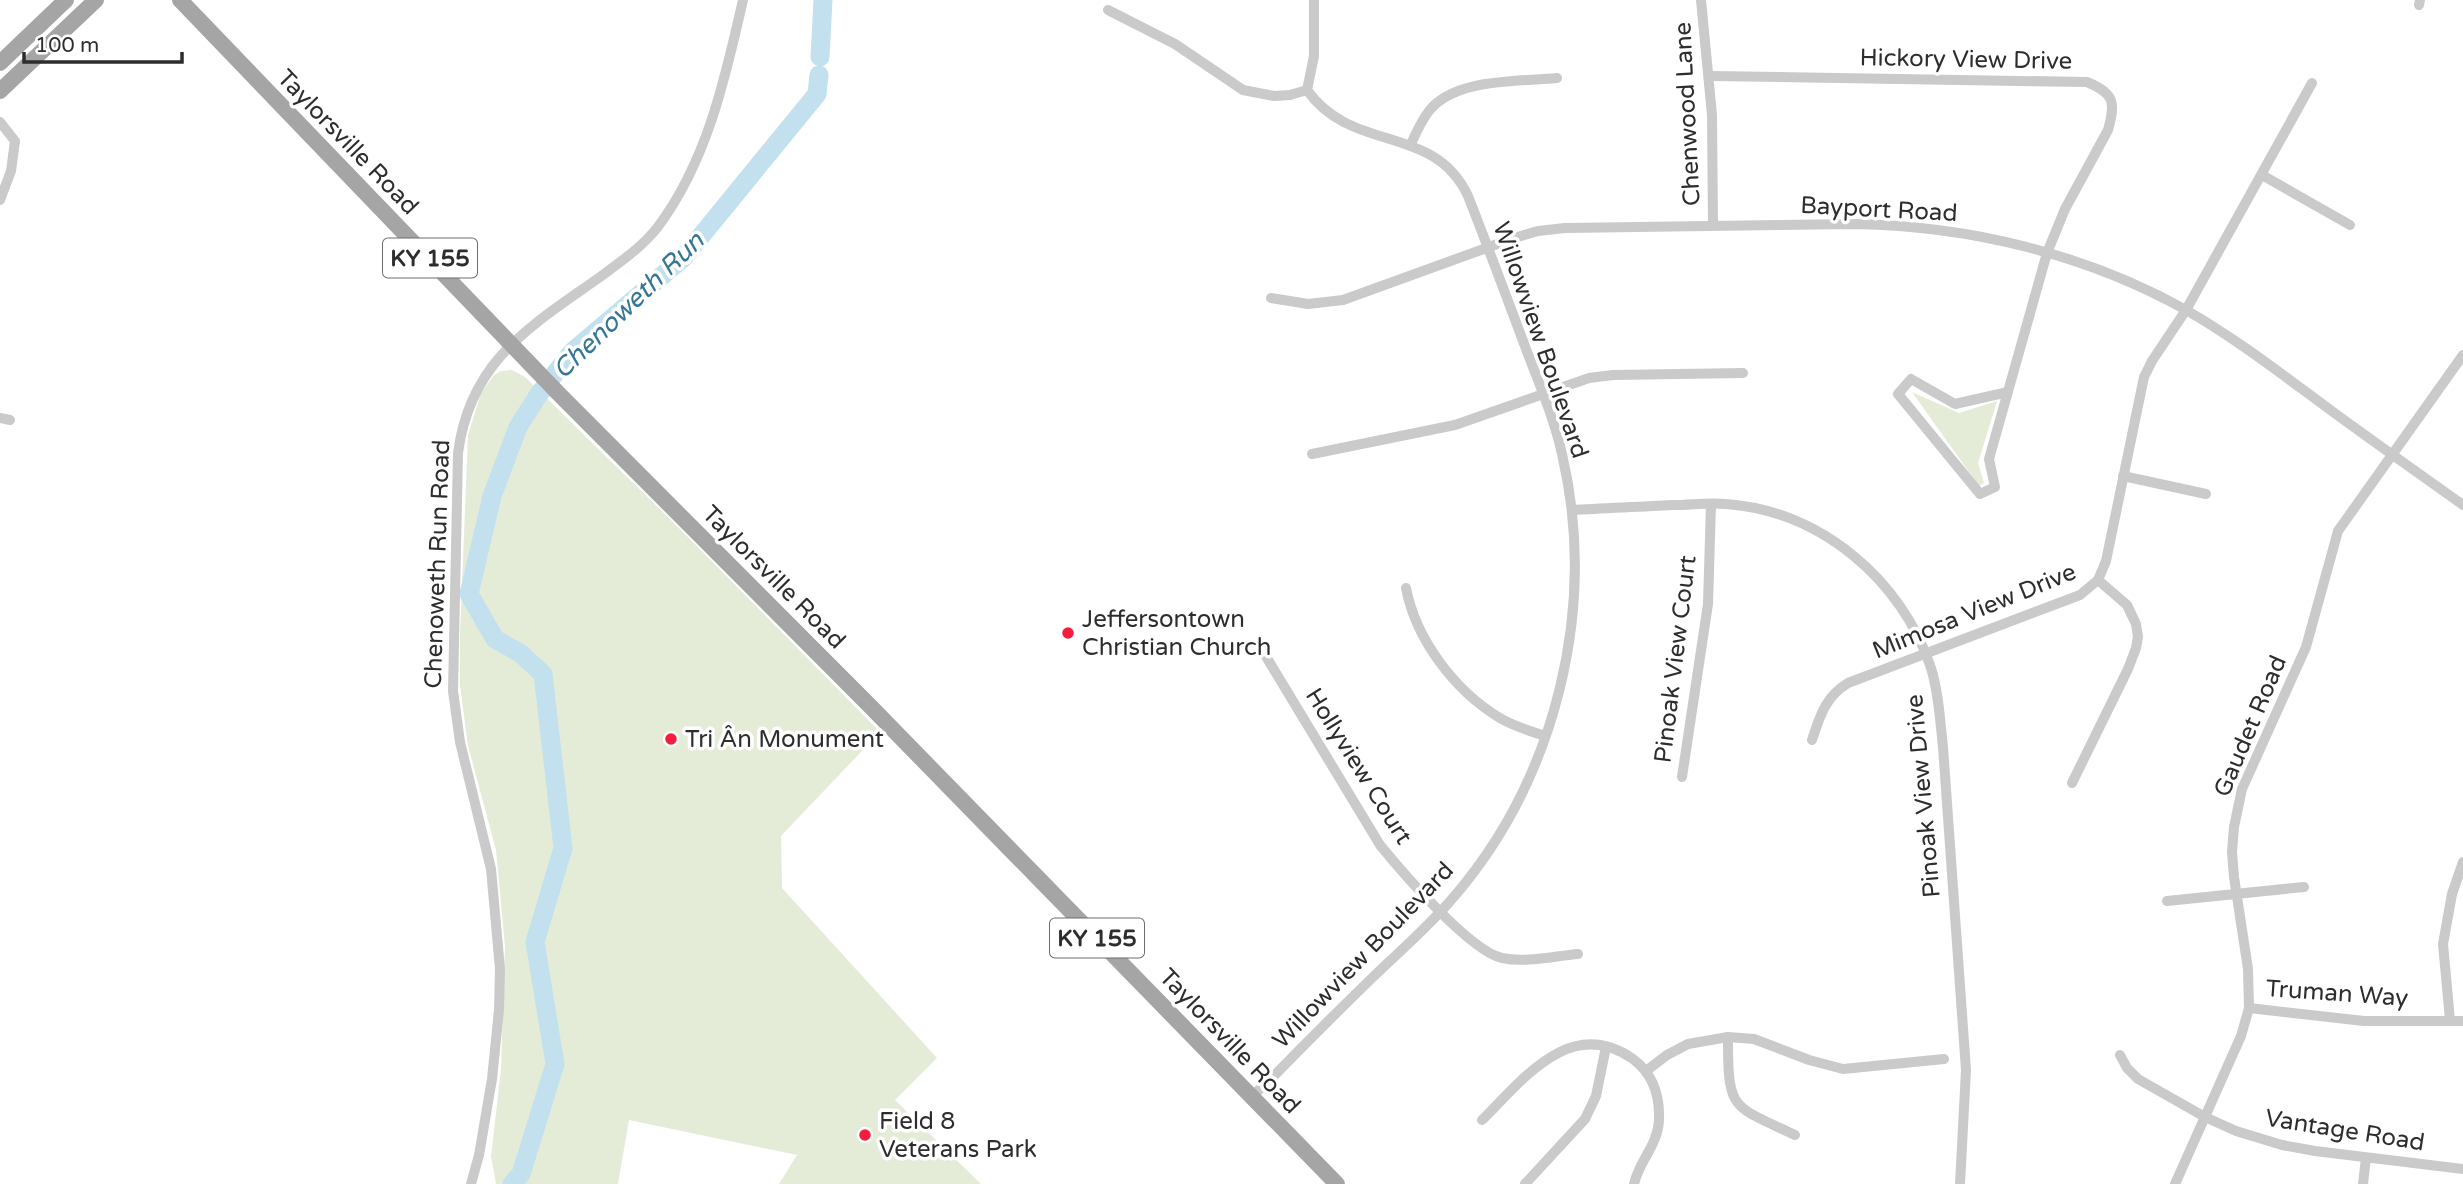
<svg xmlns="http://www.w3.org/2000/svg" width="2463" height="1184" font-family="'Varela Round',sans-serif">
  <rect width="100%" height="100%" fill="#fff"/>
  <g fill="#e4ecd8">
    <polygon points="512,370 525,377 686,535 880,732 781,836 782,888 937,1058 895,1100 981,1184 779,1184 797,1155 629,1120 618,1184 496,1184 491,1157 501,1069 505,947 496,850 468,746 460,685 460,634 468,435 481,393 494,375 501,371"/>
    <polygon points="1912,392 1959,413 1997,401 1978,463 1984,483 1979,486"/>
  </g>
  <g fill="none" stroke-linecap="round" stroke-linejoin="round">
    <g stroke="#c2e0ee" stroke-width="19">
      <polyline points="820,57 823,0"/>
      <polyline points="512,1184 521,1174 555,1064 535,942 563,848 543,674 520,653 495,639 469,594 492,496 518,427 539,394 572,352 683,258 817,94 819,75"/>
    </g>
    <g stroke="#cacaca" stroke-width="10">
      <polyline points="1701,0 1712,115 1713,225"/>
      <polyline points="2419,5 2420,0"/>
      <polyline points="1108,10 1175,44 1243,90 1274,96 1290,95 1307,90"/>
      <path d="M1710,76L2087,82C2114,93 2116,102 2108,130L2065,209L2047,253L1989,459L1995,487L1980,494L1898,394L1911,379L1955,404L2008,392"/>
      <polyline points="0,122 15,141 11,171 0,200"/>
      <path d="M1411,144C1416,133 1421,121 1429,111C1455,78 1518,82 1557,78"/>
      <polyline points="2262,175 2350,225"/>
      <path d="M1271,298L1308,304L1343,300L1514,238L1538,231L1565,228L1856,224C1969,226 2086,254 2186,310C2235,338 2280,373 2325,406C2371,440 2417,472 2463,505"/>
      <polyline points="0,418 10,420"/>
      <polyline points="1312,454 1455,425 1589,378 1613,375 1743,373"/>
      <polyline points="2123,476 2206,494"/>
      <path d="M1572,510C1605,508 1639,507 1673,505C1691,505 1709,502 1726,504C1821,511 1902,580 1931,668C1939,694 1940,721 1943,747L1966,1070L1960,1184"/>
      <path d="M1406,588C1416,640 1455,691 1500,718C1513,726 1530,731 1545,736"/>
      <path d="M1259,645L1380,845C1402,872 1470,951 1502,958C1526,963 1554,956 1578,954"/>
      <path d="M1812,740C1820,716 1825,697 1848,683L2080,595L2098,580L2106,561L2144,377L2152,361L2186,310L2312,83"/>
      <polyline points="1682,777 1708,604 1711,504"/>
      <polyline points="2072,783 2128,669 2136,648 2138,637 2136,624 2127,605 2098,580"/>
      <polyline points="2167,901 2304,887"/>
      <polyline points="2249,1008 2364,1021 2463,1021"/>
      <polyline points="2450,1020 2443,944 2452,894 2463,862"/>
      <path d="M1728,1037C1728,1111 1731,1105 1795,1135"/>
      <polyline points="2120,1055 2127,1068 2138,1079 2205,1117 2236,1131 2282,1145 2315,1151 2463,1169"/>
      <polyline points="1646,1071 1667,1055 1688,1044 1728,1037 1754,1039 1809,1060 1843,1069 1944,1059"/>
      <path d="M1251,1096L1264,1086C1300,1049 1336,1013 1373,977C1399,952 1428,927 1452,899C1556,779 1598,609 1562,454C1554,418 1539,383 1526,349C1507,298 1488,247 1468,196C1434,123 1352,154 1307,90L1314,56V0"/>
      <path d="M1482,1120C1523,1080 1570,1015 1633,1059C1653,1074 1660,1096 1659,1120C1658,1145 1639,1161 1634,1184"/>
      <path d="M471,1184L479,1155L492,1079L499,1010L500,969L491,869L460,742L453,691L458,453C470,360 531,326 600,277C620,262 641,248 657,228C707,162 725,79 743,0"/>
      <polyline points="1525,1184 1585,1119 1596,1096 1606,1047"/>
      <polyline points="2175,1184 2241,1036 2249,1008 2248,969 2234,877 2232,852 2234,827 2242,789 2306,647 2338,531 2463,355"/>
      <polyline points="2363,1184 2366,1158"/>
    </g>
    <g stroke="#a5a5a5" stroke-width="16">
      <polyline points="180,0 559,394 871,707 1337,1184"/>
      <polyline points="0,63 66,0"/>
      <polyline points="0,91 96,0"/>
    </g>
  </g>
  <g fill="#f51d3c" stroke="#fff" stroke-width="2.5">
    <circle cx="1068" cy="633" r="7"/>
    <circle cx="671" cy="739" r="7"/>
    <circle cx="865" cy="1135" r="7"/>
  </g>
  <g text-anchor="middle" stroke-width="7" stroke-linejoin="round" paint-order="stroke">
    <g fill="#fff" stroke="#6c6c6c" stroke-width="2">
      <rect x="383" y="238.5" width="94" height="39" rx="5"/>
      <rect x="1050" y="918.5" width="94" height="39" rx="5"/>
    </g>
    <g font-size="23" font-weight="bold" fill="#2d2d2d">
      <text x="430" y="266">KY 155</text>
      <text x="1097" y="946">KY 155</text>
    </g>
    <g font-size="24" fill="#2d2d2d" stroke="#fff">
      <text transform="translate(1966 59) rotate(1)" y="8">Hickory View Drive</text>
      <text transform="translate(1687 114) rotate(-93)" y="8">Chenwood Lane</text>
      <text transform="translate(348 142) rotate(46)" y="8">Taylorsville Road</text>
      <text transform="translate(1879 209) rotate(3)" y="8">Bayport Road</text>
      <text transform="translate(1541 340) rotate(71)" y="8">Willowview Boulevard</text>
      <text transform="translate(437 564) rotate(-88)" y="8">Chenoweth Run Road</text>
      <text transform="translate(774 577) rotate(45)" y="8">Taylorsville Road</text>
      <text transform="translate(1974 611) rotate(-22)" y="8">Mimosa View Drive</text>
      <text transform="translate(1675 659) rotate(-83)" y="8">Pinoak View Court</text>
      <text transform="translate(2250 726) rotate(-67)" y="8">Gaudet Road</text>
      <text transform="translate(1359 766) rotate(58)" y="8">Hollyview Court</text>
      <text transform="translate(1923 796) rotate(-95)" y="8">Pinoak View Drive</text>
      <text transform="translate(1363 955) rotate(-46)" y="8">Willowview Boulevard</text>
      <text transform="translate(2337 993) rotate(4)" y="8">Truman Way</text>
      <text transform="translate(1230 1041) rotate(46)" y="8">Taylorsville Road</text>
      <text transform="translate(2345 1130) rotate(9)" y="8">Vantage Road</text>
    </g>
    <g font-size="24" fill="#2d2d2d" stroke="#fff" text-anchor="start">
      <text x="1082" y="627">Jeffersontown<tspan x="1082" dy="28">Christian Church</tspan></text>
      <text x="685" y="747">Tri Ân Monument</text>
      <text x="879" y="1129">Field 8<tspan x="879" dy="28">Veterans Park</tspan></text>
    </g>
    <g font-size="26" font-style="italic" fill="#347695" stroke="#fff">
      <text transform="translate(628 305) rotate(-44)" y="9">Chenoweth Run</text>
    </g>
  </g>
  <path d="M24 52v10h158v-10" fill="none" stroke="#2d2d2d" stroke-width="3.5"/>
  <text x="35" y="52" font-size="21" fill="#2d2d2d" stroke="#ffffff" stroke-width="5" paint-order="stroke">100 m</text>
</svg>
